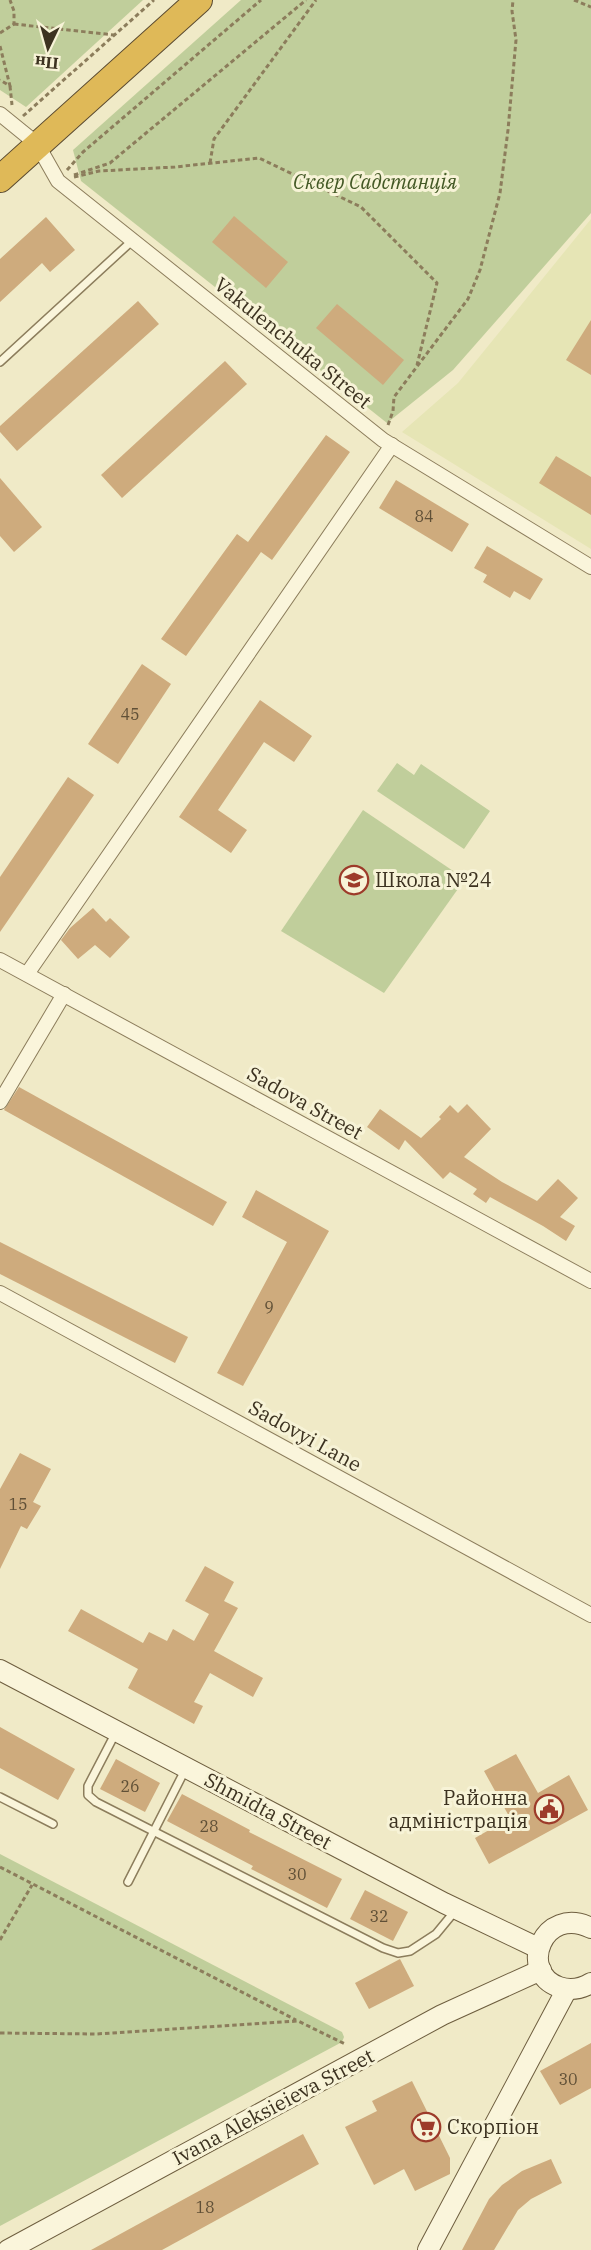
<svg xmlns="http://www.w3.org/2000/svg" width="591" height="2250" font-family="'IBM Plex Serif',serif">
  <rect width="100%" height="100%" fill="#f0eac7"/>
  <polygon fill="#e6e5b5" points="591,219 591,549 402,432 458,383"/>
  <g fill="#c0ce9b">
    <polygon points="0,0 143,0 26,107 0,90"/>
    <polygon points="241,0 591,0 591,213 453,370 387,423 81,181 73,150"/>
    <polygon points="397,763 414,775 421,764 490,811 464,849 377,791"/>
    <polygon points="363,810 465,879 384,993 281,931"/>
    <polygon points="0,1854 342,2032 344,2037 342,2042 0,2226"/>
  </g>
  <g fill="#ceab7d">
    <polygon points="234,216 288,262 266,288 212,242"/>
    <polygon points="46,217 75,250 50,272 42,263 0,302 0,259"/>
    <polygon points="138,301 159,324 17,451 0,432 0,426"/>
    <polygon points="337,304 404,360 383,385 316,328"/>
    <polygon points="591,320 591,375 566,360"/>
    <polygon points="225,361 247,384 122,498 101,475"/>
    <polygon points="326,435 350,452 272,560 261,552 186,656 161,639 237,534 248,542"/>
    <polygon points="556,456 591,477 591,515 539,483"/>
    <polygon points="0,478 42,527 14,552 0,536"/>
    <polygon points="396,480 469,524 452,552 379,508"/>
    <polygon points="487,546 543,579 530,600 514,591 510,598 483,582 487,575 474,568"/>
    <polygon points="142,664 171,684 118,764 88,744"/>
    <polygon points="260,700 312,736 294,762 264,742 218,810 247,830 231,853 179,817"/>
    <polygon points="68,777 94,795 0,932 0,877"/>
    <polygon points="93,908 106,922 110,918 130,937 110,958 95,945 78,959 61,940 70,928"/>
    <polygon points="19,1087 227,1202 213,1226 4,1110"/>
    <polygon points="467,1104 491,1129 464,1157 502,1182 537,1201 558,1179 578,1198 560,1217 575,1226 566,1241 543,1226 490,1197 486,1203 473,1194 477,1189 450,1172 443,1179 405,1140 399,1150 367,1127 380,1109 421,1138 441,1119 439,1117 450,1105 458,1113"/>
    <polygon points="256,1190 329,1231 243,1386 217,1373 287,1242 242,1217"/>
    <polygon points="0,1242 188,1337 175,1363 0,1274"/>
    <polygon points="20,1453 51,1469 33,1502 41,1506 27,1529 21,1526 0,1569 0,1489"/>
    <polygon points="205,1566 234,1582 224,1601 238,1608 214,1651 263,1678 253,1697 210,1673 194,1702 203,1706 194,1724 128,1688 138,1669 68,1631 81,1609 143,1643 149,1632 167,1641 173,1629 194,1641 209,1614 185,1601"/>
    <polygon points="0,1727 75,1769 58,1800 0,1768"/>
    <polygon points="516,1754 538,1793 569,1775 588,1810 489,1864 475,1838 510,1818 484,1771"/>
    <polygon points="116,1759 160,1783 145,1812 100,1789"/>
    <polygon points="182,1794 250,1830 249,1832 342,1879 327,1908 251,1869 253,1866 167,1821"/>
    <polygon points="365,1890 408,1912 393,1941 350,1919"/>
    <polygon points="400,1959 414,1986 369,2009 355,1983"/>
    <polygon points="591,2043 591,2088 560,2105 540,2071"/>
    <polygon points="412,2081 450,2158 450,2174 415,2191 404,2169 374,2185 345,2127 377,2111 372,2101"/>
    <polygon points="303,2134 319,2164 162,2250 91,2250"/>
    <polygon points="551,2159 562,2183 531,2199 518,2210 494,2250 462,2250 489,2199 502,2185 522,2171"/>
  </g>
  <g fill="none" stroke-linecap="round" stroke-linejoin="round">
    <g stroke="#8c7d5c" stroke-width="10">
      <g id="lane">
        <polyline points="0,362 133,240"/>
        <polyline points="115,1734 88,1786 88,1795 96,1802 383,1948 398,1953 410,1951 436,1934 455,1911"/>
        <polyline points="0,1797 53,1824"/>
        <polyline points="128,1882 185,1770"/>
      </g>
    </g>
    <g stroke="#8c7d5c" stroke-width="16">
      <g id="street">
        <polyline points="0,114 37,144 58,181 383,440 591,567"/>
        <polyline points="0,960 591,1281"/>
        <polyline points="27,974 392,445"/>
        <polyline points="0,1102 64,994"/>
        <polyline points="0,1293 591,1615"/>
      </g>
    </g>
    <g stroke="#6e5e3f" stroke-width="22">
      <g id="secondary">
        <polyline points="0,1670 444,1903 538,1948"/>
        <path d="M591,1928C543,1904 517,1972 559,1987C571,1991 581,1989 591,1983"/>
        <polyline points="8,2250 442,2015 541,1970"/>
        <polyline points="428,2250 567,1989"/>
      </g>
    </g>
    <g stroke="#5a4a30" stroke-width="28">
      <polyline id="highway" points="0,179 199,0"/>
    </g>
    <g stroke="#8c7d5c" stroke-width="3" stroke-dasharray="4.5 3" stroke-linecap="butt">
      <polyline points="574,0 591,7"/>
      <polyline points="14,24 114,35"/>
      <polyline points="0,33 14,24 14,11 10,0"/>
      <polyline points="0,46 10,86 0,80"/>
      <polyline points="10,86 12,105"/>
      <polyline points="23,116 154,0"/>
      <polyline points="210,163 214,139 316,0"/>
      <polyline points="67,170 83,152 261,0"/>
      <polyline points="74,175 110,163 306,0"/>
      <polyline points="74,177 99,171 175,167 259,158 361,207 437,283 417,365"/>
      <polyline points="388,425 393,411 394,397 468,299 480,270 500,193 508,130 516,40 512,11 513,0"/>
      <polyline points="0,1867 296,2020"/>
      <polyline points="0,1940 32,1885"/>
      <polyline points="0,2033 96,2034 298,2021 345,2044"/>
    </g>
    <use href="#lane" stroke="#faf5db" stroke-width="7"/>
    <use href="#street" stroke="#faf5db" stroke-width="14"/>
    <use href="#secondary" stroke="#faf5db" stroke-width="20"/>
    <use href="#highway" stroke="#dfb958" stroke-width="26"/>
  </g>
  <defs>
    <g id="school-ring" transform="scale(1.5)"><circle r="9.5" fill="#f7f3d7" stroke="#9d3b2a" stroke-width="1.5"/><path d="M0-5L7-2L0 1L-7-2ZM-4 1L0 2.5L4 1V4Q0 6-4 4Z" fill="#9d3b2a"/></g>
    <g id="civic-ring" transform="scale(1.5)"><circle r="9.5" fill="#f7f3d7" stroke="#9d3b2a" stroke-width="1.5"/><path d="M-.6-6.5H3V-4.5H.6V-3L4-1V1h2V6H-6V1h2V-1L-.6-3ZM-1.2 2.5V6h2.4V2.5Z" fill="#9d3b2a"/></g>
    <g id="supermarket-ring" transform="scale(1.5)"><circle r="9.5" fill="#f7f3d7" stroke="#9d3b2a" stroke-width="1.5"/><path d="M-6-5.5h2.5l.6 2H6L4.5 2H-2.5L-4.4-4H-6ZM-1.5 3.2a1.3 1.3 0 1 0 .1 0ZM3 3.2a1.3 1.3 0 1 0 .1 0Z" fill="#9d3b2a"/></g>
  </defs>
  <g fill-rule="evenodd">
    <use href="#school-ring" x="354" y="880"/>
    <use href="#civic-ring" x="549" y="1809"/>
    <use href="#supermarket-ring" x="426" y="2127"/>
  </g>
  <g text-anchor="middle" stroke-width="6" stroke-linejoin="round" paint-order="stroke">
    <g font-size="16" fill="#605037">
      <text x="424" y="522">84</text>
      <text x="130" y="720">45</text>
      <text x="269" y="1313">9</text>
      <text x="18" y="1510">15</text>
      <text x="130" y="1792">26</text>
      <text x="209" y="1832">28</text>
      <text x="297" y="1880">30</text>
      <text x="379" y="1922">32</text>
      <text x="568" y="2085">30</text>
      <text x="205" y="2213">18</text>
    </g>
    <g font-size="20" font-style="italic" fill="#445926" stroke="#f7f3d7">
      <text x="375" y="189">Сквер Садстанція</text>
    </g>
    <g font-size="20" fill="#3c3220" stroke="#f7f3d7">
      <text transform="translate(293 343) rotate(39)" y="7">Vakulenchuka Street</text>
      <text transform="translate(305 1103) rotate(29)" y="7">Sadova Street</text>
      <text transform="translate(305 1436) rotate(29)" y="7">Sadovyi Lane</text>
      <text transform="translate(268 1811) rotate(28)" y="7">Shmidta Street</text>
      <text transform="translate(273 2107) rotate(-28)" y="7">Ivana Aleksieieva Street</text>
    </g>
    <g font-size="20" fill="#3c3220" stroke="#f7f3d7" text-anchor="start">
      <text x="375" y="887">Школа №24</text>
      <text x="528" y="1805" text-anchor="end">Районна<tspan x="528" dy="23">адміністрація</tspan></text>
      <text x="447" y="2134">Скорпіон</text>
    </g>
  </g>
  <g transform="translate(48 48) rotate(185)" stroke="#f7f3d7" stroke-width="4.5" paint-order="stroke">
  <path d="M0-4.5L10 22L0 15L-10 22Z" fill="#3c3220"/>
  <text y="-9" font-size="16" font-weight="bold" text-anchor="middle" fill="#3c3220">Пн</text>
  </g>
</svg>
